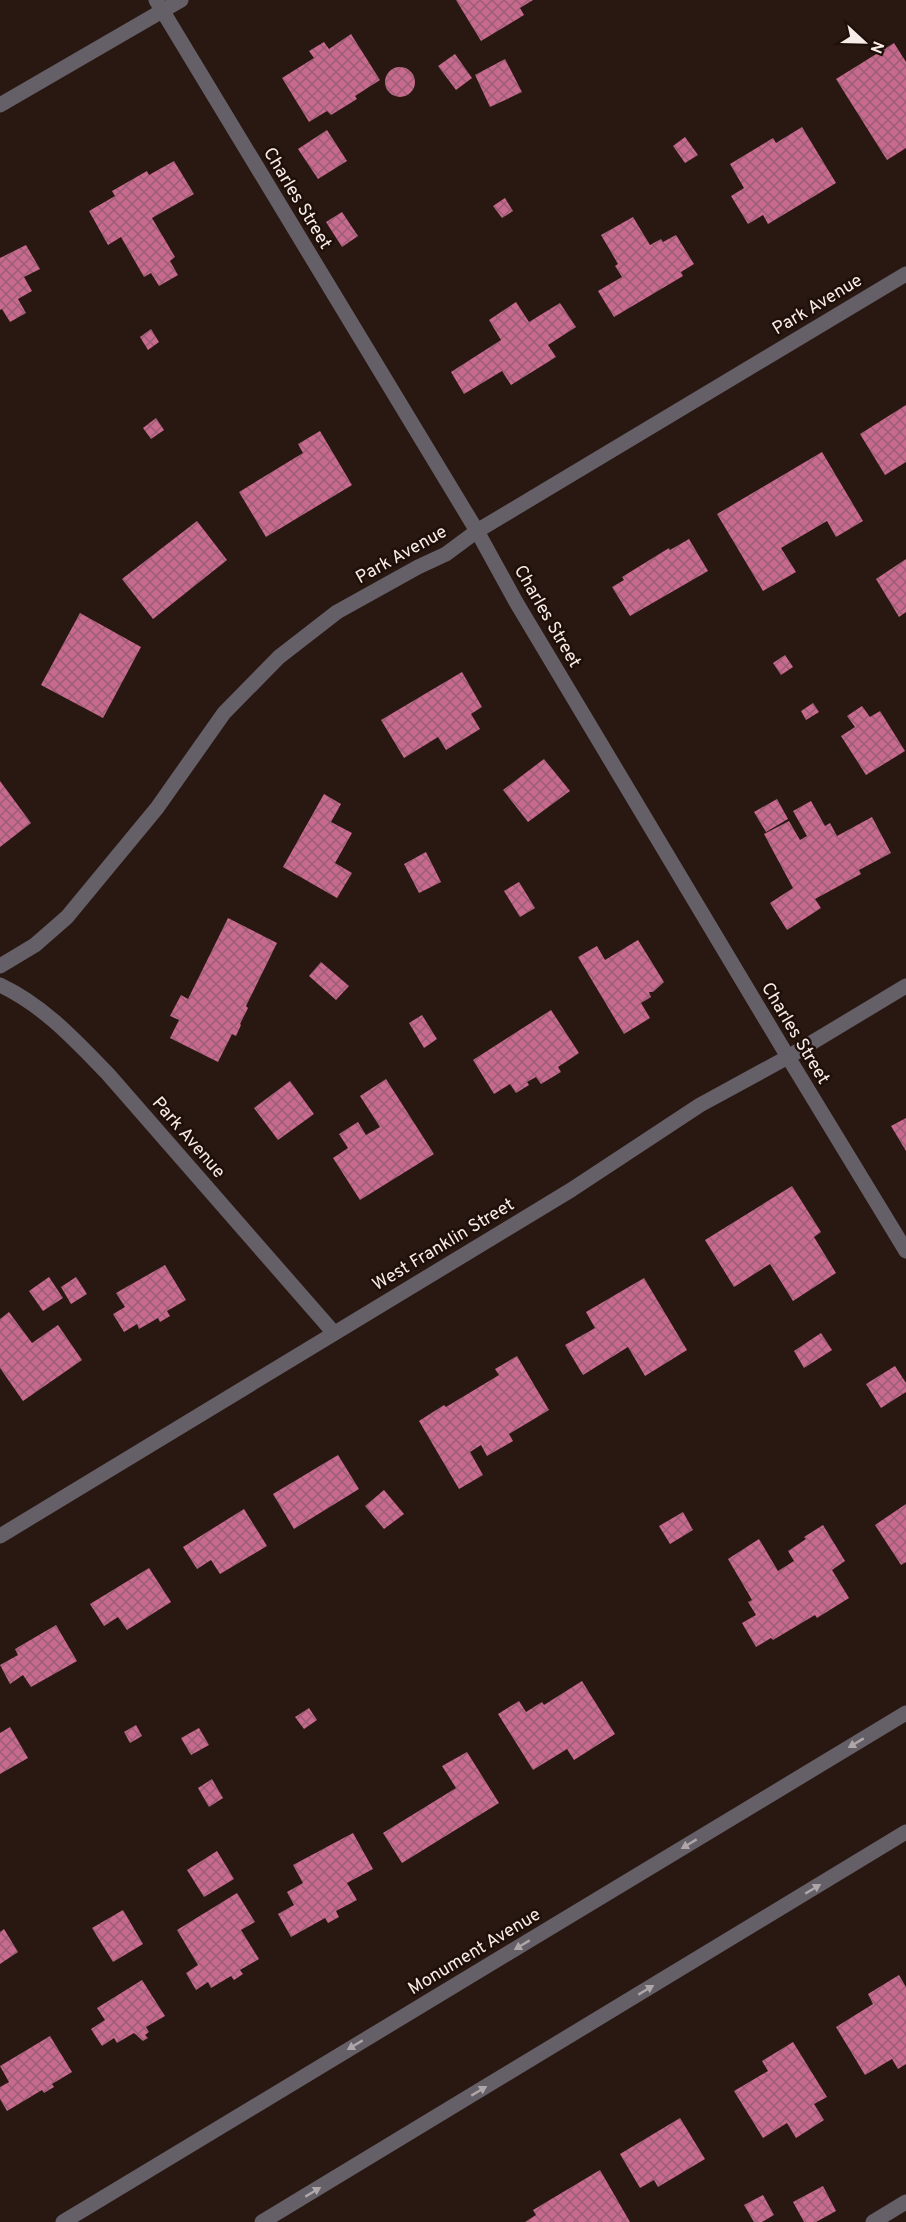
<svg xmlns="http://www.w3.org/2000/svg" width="906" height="2222" font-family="Overpass,sans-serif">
  <defs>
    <pattern id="building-cross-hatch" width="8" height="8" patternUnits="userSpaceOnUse" patternTransform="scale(1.5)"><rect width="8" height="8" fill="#c76a8e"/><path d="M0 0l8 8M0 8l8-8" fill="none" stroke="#9b5e75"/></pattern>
  </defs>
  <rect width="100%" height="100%" fill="#291812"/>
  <g fill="url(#building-cross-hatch)">
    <polygon points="456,0 533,0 520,8 524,15 481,41"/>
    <polygon points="351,34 380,80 355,96 357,99 331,115 327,111 309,122 282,78 314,58 309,51 324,42 329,49"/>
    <polygon points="894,43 906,62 906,148 887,160 836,79"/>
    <polygon points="455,54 472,78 456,90 438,66"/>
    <polygon points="505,59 522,92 490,107 475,75"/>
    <circle cx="400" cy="82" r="15"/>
    <polygon points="802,127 836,183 768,224 763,215 748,224 731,196 744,188 730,164 773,138 776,143"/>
    <polygon points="327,130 347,161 318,179 298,149"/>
    <polygon points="685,137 698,155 685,163 673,146"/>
    <polygon points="174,161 194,194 152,218 175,257 170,261 178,275 159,286 151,273 144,277 121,237 108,245 89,211 115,196 112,191 147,171 149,175"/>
    <polygon points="505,198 513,211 502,218 493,206"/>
    <polygon points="342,212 358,236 342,247 326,222"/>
    <polygon points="633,217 650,245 661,239 663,242 676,235 694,264 681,272 683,276 614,317 598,291 622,277 615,266 618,264 601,235"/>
    <polygon points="26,245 40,269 24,277 32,291 18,299 26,313 10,322 2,309 0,310 0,258"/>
    <polygon points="516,302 529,322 560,303 576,327 548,345 556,357 511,385 502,371 464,394 451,372 501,340 489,320"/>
    <polygon points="151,329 159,342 148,350 140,337"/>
    <polygon points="906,405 906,462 885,475 860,434"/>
    <polygon points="156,418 164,430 151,439 143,428"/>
    <polygon points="320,431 352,485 266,537 239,492 303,453 298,444"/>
    <polygon points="822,452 863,521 836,537 827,521 781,548 796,572 763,591 717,514"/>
    <polygon points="197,521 227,560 153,619 122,579"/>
    <polygon points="689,539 708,571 630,616 612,587 624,580 622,577 669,548 670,550"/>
    <polygon points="906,559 906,612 899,617 876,579"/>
    <polygon points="80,613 141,647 103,718 41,685"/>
    <polygon points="785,655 793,667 781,675 773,663"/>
    <polygon points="462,672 482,707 471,714 480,729 446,750 438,737 404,758 381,720"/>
    <polygon points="813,703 819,712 806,720 801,711"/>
    <polygon points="862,706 870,717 880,711 905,751 866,775 841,736 855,727 847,716"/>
    <polygon points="544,759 570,791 528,822 503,790"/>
    <polygon points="0,781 31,823 0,847"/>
    <polygon points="324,794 341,804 331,822 352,833 335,863 352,873 337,898 283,867"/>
    <polygon points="777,799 788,819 766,832 754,812"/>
    <polygon points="811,801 825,826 830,823 837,836 872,817 891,853 859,870 861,874 815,899 821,908 787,930 770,903 793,888 764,834 789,821 800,840 807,836 793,811"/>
    <polygon points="426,852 441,882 419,893 404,864"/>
    <polygon points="519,882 535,908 520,917 504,891"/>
    <polygon points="228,918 277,943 246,1006 248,1008 240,1024 241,1025 236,1036 232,1034 218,1062 170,1038 179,1020 170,1016 181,995 188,999"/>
    <polygon points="638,940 664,982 653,992 649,992 651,997 641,1003 650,1018 624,1034 578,957 597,946 605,960"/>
    <polygon points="321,962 349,986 336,1000 309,976"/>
    <polygon points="551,1010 579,1053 558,1067 561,1072 541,1084 536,1077 527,1082 529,1085 516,1093 510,1084 494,1094 473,1060"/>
    <polygon points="422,1015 437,1039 424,1048 409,1023"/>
    <polygon points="386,1079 434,1154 360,1200 333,1158 348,1148 339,1134 358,1122 366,1135 380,1127 360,1096"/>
    <polygon points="290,1081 314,1114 278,1140 254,1108"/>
    <polygon points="906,1118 906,1151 891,1126"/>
    <polygon points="792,1186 821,1232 814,1237 836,1273 793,1301 770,1264 734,1287 705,1240"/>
    <polygon points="165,1265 186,1300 167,1311 170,1316 160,1322 158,1318 139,1329 137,1324 124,1332 113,1314 125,1307 116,1293"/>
    <polygon points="49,1277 63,1298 43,1311 29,1291"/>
    <polygon points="76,1277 87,1294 71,1304 61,1287"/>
    <polygon points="644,1278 687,1350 645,1376 628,1347 583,1375 565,1345 595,1328 586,1312"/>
    <polygon points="9,1312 32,1343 58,1325 82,1360 23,1401 0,1368 0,1319"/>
    <polygon points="821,1333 832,1350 804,1368 794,1351"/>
    <polygon points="517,1356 549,1410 509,1434 513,1441 487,1456 481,1445 470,1452 483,1475 459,1489 419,1421 444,1405 446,1407 499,1375 495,1369"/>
    <polygon points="895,1366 906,1383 906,1392 881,1408 866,1384"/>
    <polygon points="338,1455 359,1489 294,1529 273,1494"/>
    <polygon points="384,1490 404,1514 384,1529 365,1506"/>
    <polygon points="906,1504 906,1562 901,1565 875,1525"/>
    <polygon points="244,1509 267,1546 220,1574 211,1560 197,1569 183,1547"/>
    <polygon points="683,1512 693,1530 670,1544 659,1526"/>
    <polygon points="823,1525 845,1561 832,1570 849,1598 817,1618 815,1615 773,1640 771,1638 756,1647 742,1623 756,1615 748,1602 752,1600 728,1559 759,1539 778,1571 794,1561 788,1551 806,1539 804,1537"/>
    <polygon points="149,1568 171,1602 127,1630 118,1617 104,1626 90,1604"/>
    <polygon points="56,1625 77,1661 31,1687 23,1675 10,1684 0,1665 18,1655 15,1649"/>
    <polygon points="582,1681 615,1734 574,1760 567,1749 533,1770 498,1714 519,1701 526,1712 542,1702 544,1705"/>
    <polygon points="309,1708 317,1720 304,1729 295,1717"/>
    <polygon points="136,1725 142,1736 130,1743 124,1732"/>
    <polygon points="10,1727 28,1758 0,1774 0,1733"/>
    <polygon points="199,1728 209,1745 191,1755 181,1738"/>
    <polygon points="467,1752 499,1803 402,1863 383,1833 456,1788 442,1766"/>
    <polygon points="212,1779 223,1798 209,1807 198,1788"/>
    <polygon points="353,1833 373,1869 347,1883 357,1900 336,1911 339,1917 328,1923 325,1918 291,1937 278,1914 294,1905 287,1892 303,1883 293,1865"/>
    <polygon points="217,1851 234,1879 204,1897 187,1870"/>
    <polygon points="237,1893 255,1922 241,1930 259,1959 240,1970 243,1974 234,1980 231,1976 211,1988 208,1982 196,1990 186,1973 198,1965 177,1930"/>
    <polygon points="123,1910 143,1944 113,1962 92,1928"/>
    <polygon points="4,1929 18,1952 0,1964 0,1932"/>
    <polygon points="899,1975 906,1987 906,2064 898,2069 892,2059 865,2075 836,2027 873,2004 868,1994"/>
    <polygon points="142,1980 165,2016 146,2027 149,2032 145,2035 148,2038 143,2041 134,2033 117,2043 114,2038 102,2046 91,2029 105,2020 97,2008"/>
    <polygon points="50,2036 72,2072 52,2084 54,2087 44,2093 42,2090 7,2111 0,2099 0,2087 9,2082 0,2066"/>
    <polygon points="793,2042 827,2097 814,2104 824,2120 796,2138 787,2123 763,2138 734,2091 768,2071 762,2061"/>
    <polygon points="680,2118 705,2159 658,2187 654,2180 640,2188 620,2154"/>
    <polygon points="600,2170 630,2222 525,2222 536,2215 533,2210"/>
    <polygon points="823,2186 836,2211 816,2222 804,2222 793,2202"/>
    <polygon points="763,2195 774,2215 762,2222 754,2222 744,2205"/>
  </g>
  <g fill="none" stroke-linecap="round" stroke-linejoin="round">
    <g stroke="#655f67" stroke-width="15">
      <polyline points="156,0 477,531 516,602 788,1057 906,1251"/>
      <polyline points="0,105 181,0"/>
      <polyline points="0,966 35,945 67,917 157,808 224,713 279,657 337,612 418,567 446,554 477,531 906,274"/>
      <path d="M0,985C44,1006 74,1039 108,1074L334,1333"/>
      <polyline points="0,1536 571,1190 700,1105 788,1057 906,986"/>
      <polyline points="63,2222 906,1713"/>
      <polyline points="262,2222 906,1832"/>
      <polyline points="873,2222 906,2202"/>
    </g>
  </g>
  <defs><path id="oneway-solid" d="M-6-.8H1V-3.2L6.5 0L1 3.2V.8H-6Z" transform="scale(1.5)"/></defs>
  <g fill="#aea6a8">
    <use href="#oneway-solid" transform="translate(856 1743) rotate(149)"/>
    <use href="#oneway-solid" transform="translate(689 1844) rotate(149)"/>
    <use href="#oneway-solid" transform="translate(813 1889) rotate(-31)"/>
    <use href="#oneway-solid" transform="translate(522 1945) rotate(149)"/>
    <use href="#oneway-solid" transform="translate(646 1990) rotate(-31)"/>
    <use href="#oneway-solid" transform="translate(355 2045) rotate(149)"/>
    <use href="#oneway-solid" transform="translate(479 2091) rotate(-31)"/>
    <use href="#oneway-solid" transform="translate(313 2192) rotate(-31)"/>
  </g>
  <g text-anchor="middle" stroke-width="5" stroke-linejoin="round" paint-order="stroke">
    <g font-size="18" fill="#f8ece8" stroke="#1f0f09">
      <text transform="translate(298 198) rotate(59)" y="6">Charles Street</text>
      <text transform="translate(817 304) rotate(-31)" y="6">Park Avenue</text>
      <text transform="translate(401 554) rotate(-29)" y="6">Park Avenue</text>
      <text transform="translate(548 616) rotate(60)" y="6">Charles Street</text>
      <text transform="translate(796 1033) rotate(59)" y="6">Charles Street</text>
      <text transform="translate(189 1137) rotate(49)" y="6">Park Avenue</text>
      <text transform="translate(443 1244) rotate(-31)" y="6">West Franklin Street</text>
      <text transform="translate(474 1951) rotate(-31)" y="6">Monument Avenue</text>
    </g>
  </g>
  <g transform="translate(864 42) rotate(112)" stroke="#1f0f09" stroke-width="4.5" paint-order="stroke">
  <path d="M0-4.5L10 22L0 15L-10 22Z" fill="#f8ece8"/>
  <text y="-9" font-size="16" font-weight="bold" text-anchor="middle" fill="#f8ece8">N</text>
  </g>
</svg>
